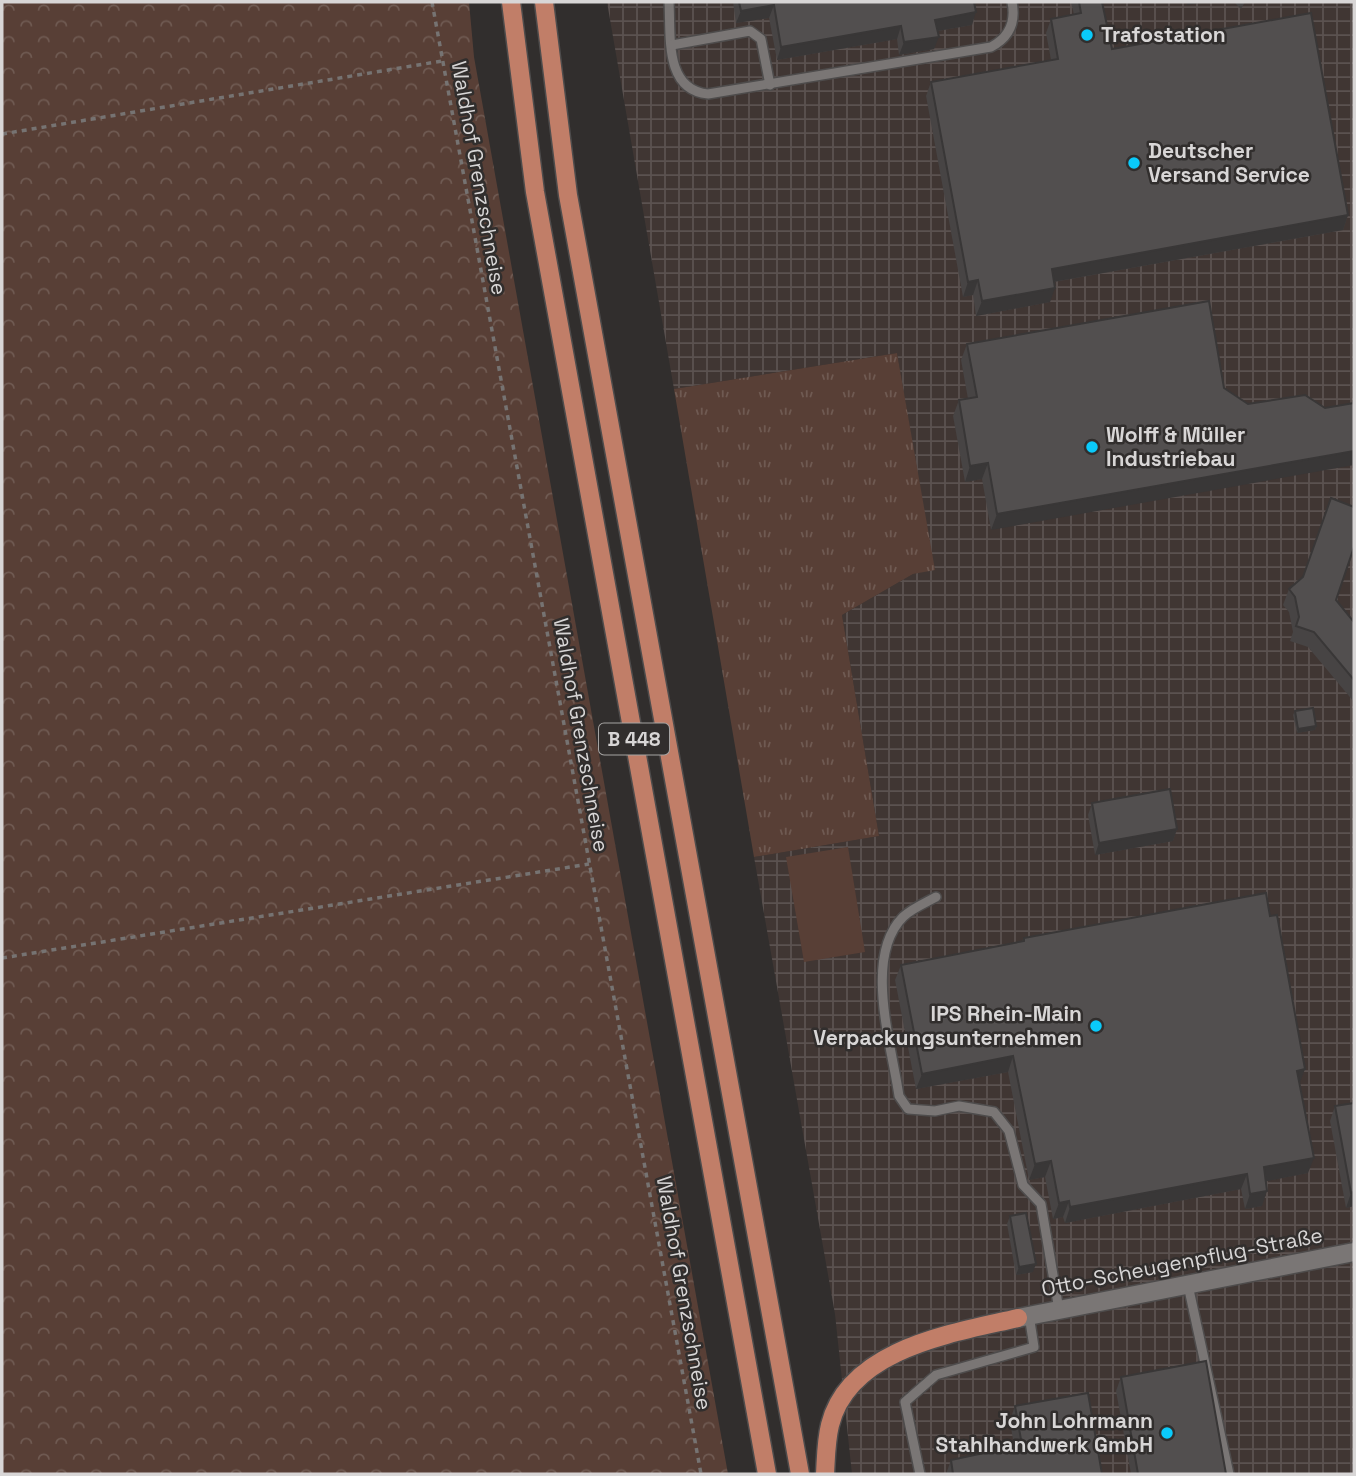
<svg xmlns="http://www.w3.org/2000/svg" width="1356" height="1476" font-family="'Space Grotesk',sans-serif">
  <defs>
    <pattern id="industrial-grid" width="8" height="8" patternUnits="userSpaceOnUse" patternTransform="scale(1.75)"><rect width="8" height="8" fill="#403633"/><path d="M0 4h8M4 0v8" fill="none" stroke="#5b5250"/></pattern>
    <pattern id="grass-tufts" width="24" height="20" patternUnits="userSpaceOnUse" patternTransform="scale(1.75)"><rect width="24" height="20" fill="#583f36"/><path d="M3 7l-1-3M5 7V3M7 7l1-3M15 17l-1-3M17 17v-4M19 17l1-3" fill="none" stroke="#6f5a52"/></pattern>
    <pattern id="forest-crowns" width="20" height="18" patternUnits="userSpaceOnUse" patternTransform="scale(1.75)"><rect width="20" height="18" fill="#583f36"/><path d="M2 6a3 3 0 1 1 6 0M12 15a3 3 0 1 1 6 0" fill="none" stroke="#6f5a52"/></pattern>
  </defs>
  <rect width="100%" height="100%" fill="#312e2d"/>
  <polygon fill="url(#industrial-grid)" points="607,2 1354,2 1354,1474 852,1474 835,1314 754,857 879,836 842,615 913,574 934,569 897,353 674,389"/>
  <polygon fill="url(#grass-tufts)" points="897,353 935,570 913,574 842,615 879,836 754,857 674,389"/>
  <polygon fill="url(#forest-crowns)" points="2,2 469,2 474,57 728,1474 2,1474"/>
  <polygon fill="#583f36" points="848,847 865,952 804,962 786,857"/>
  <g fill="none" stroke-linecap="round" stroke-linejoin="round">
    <g stroke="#4e4c4c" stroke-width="12">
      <g id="service">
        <path d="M669,2C671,35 664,90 708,94L991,47C1010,37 1016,22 1012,2"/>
        <polyline points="672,45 750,31 761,39 770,85"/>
        <path d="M936,897C925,903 911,909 903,917C863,957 892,1046 899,1096L908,1109L935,1111L959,1106L994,1112L1009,1131L1023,1185L1041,1204L1059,1310"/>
        <polyline points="1188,1285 1229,1474"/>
        <polyline points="920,1474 905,1402 936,1375 1034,1347 1029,1315"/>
      </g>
    </g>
    <g stroke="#4e4c4c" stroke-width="21">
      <polyline id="minor" points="1018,1318 1354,1252"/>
    </g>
    <g stroke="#4e4c4c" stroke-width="21">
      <g id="primary">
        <polyline points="511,2 535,192 767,1474"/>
        <polyline points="544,2 568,195 800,1474"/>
        <path d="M825,1474C826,1458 826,1441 830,1425C849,1348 954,1333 1018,1318"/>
      </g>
    </g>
    <g stroke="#767372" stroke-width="3.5" stroke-dasharray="5 5" stroke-linecap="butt">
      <polyline points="432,2 701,1474"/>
      <polyline points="2,134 442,61"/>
      <polyline points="2,958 589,864"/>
    </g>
    <use href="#service" stroke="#7a7675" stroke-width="9"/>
    <use href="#minor" stroke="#7a7675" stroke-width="18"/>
    <use href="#primary" stroke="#c17e68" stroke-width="18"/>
  </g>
  <g fill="#474444">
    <polygon points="733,2 974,2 972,25 938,31 934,49 899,55 897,39 777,60 769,18 736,23"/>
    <polygon points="1071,2 1102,2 1112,49 1348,215 1343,230 1054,282 1050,302 976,316 973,295 963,297 926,96 931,82 1051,60 1046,33 1051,19 1074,15"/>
    <polygon points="1234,2 1245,2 1241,9"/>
    <polygon points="1209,301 991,530 982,479 965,482 953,416 959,400 968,399 961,360 967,344"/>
    <polygon points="1289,589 1336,600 1354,622 1354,702 1308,647 1290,641 1293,632 1289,612 1283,605"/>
    <polygon points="1295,711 1316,726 1315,730 1297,733 1293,715"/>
    <polygon points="1092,803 1177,829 1173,841 1095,855 1088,815"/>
    <polygon points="1024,938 1300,1083 1308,1173 1266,1181 1262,1206 1245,1209 1241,1189 1065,1223 1063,1217 1053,1219 1045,1177 1029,1180 1008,1072 916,1089 895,980 901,965 1022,941"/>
    <polygon points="1354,1103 1354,1206 1346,1208 1330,1121 1335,1106"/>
    <polygon points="1010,1216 1033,1272 1016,1275 1007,1224"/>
    <polygon points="1121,1377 1226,1474 1131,1474 1116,1391"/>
    <polygon points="1015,1406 1102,1474 946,1474 951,1460 1014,1447 1010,1420"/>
  </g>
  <g fill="#393737">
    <polygon points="1188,2 1205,2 1187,5"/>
    <polygon points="774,5 769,18 736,23 741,11"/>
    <polygon points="976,12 972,25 931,32 935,20"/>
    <polygon points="901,26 897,39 777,60 781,47"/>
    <polygon points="939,37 934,49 899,55 904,42"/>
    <polygon points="1348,215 1343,230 1047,283 1052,269"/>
    <polygon points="978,280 973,295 963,297 968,282"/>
    <polygon points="1055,288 1050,302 976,316 982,301"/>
    <polygon points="1354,451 1354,465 991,530 997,514"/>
    <polygon points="988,463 982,479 965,482 970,466"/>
    <polygon points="1316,726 1315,730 1297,733 1298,729"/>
    <polygon points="1177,829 1173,841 1095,855 1099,843"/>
    <polygon points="1013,1056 1008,1072 916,1089 922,1074"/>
    <polygon points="1305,1069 1299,1085 1297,1071"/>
    <polygon points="1314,1158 1308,1173 1258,1183 1264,1167"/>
    <polygon points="1051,1161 1045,1177 1029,1180 1035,1164"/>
    <polygon points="1247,1174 1241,1189 1065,1223 1070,1207"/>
    <polygon points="1267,1191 1262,1206 1245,1209 1250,1194"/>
    <polygon points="1354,1192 1354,1206 1346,1208 1351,1193"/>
    <polygon points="1069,1201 1063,1217 1053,1219 1059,1203"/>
    <polygon points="1036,1264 1033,1272 1016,1275 1019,1267"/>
  </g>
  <g fill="#524f4f" stroke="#393737" stroke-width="2">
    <polygon points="739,2 974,2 976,12 935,20 939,37 904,42 901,26 781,47 774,5 741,11"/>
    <polygon points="1079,2 1102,2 1112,49 1311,13 1348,215 1052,269 1055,288 982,301 978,280 968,282 931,82 1058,59 1051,19 1081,13"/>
    <polygon points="1209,301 1224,388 1248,404 1305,395 1325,408 1354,403 1354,451 997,514 988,463 970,466 959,400 977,397 967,344"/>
    <polygon points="1331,498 1354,507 1354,547 1336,600 1354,622 1354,680 1314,632 1296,626 1299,617 1295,597 1289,589 1303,577"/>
    <polygon points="1313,708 1316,726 1298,729 1295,711"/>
    <polygon points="1170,789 1177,829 1099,843 1092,803"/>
    <polygon points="1266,893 1270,916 1277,915 1305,1069 1297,1071 1314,1158 1264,1167 1267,1191 1250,1194 1247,1174 1070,1207 1069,1201 1059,1203 1051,1161 1035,1164 1013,1056 922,1074 901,965 1024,941 1024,938"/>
    <polygon points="1354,1103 1354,1192 1351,1193 1335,1106"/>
    <polygon points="1026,1213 1036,1264 1019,1267 1010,1216"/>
    <polygon points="1206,1361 1226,1474 1138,1474 1121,1377"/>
    <polygon points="1088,1393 1102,1474 953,1474 951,1460 1022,1445 1015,1406"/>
  </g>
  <g fill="#0acafa" stroke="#312e2d" stroke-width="2.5">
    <circle cx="1087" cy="35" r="7"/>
    <circle cx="1134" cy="163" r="7"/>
    <circle cx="1092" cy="447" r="7"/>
    <circle cx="1096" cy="1026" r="7"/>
    <circle cx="1167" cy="1433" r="7"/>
  </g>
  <g text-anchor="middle" stroke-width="5" stroke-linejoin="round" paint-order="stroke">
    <rect fill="#312e2d" stroke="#a6a4a3" stroke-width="2" x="599" y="723.5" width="70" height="31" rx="5"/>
    <g font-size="19" font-weight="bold" fill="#d8d6d6">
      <text x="634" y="746">B 448</text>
    </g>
    <g font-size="21" font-weight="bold" fill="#d8d6d6" stroke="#312e2d" text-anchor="start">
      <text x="1101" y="42">Trafostation</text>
      <text x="1148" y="158">Deutscher<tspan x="1148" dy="24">Versand Service</tspan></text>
      <text x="1106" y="442">Wolff &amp; Müller<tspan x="1106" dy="24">Industriebau</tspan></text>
      <text x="1082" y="1021" text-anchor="end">IPS Rhein-Main<tspan x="1082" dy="24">Verpackungsunternehmen</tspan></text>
      <text x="1153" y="1428" text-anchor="end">John Lohrmann<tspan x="1153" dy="24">Stahlhandwerk GmbH</tspan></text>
    </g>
    <g font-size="21" fill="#d8d6d6" stroke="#312e2d">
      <text transform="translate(479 178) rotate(80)" y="7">Waldhof Grenzschneise</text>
      <text transform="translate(581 735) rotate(80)" y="7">Waldhof Grenzschneise</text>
      <text transform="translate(1182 1262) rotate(-11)" y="7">Otto-Scheugenpflug-Straße</text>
      <text transform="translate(684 1293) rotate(80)" y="7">Waldhof Grenzschneise</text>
    </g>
  </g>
  <rect width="1356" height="1476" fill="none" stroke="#d8d6d6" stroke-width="7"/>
</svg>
